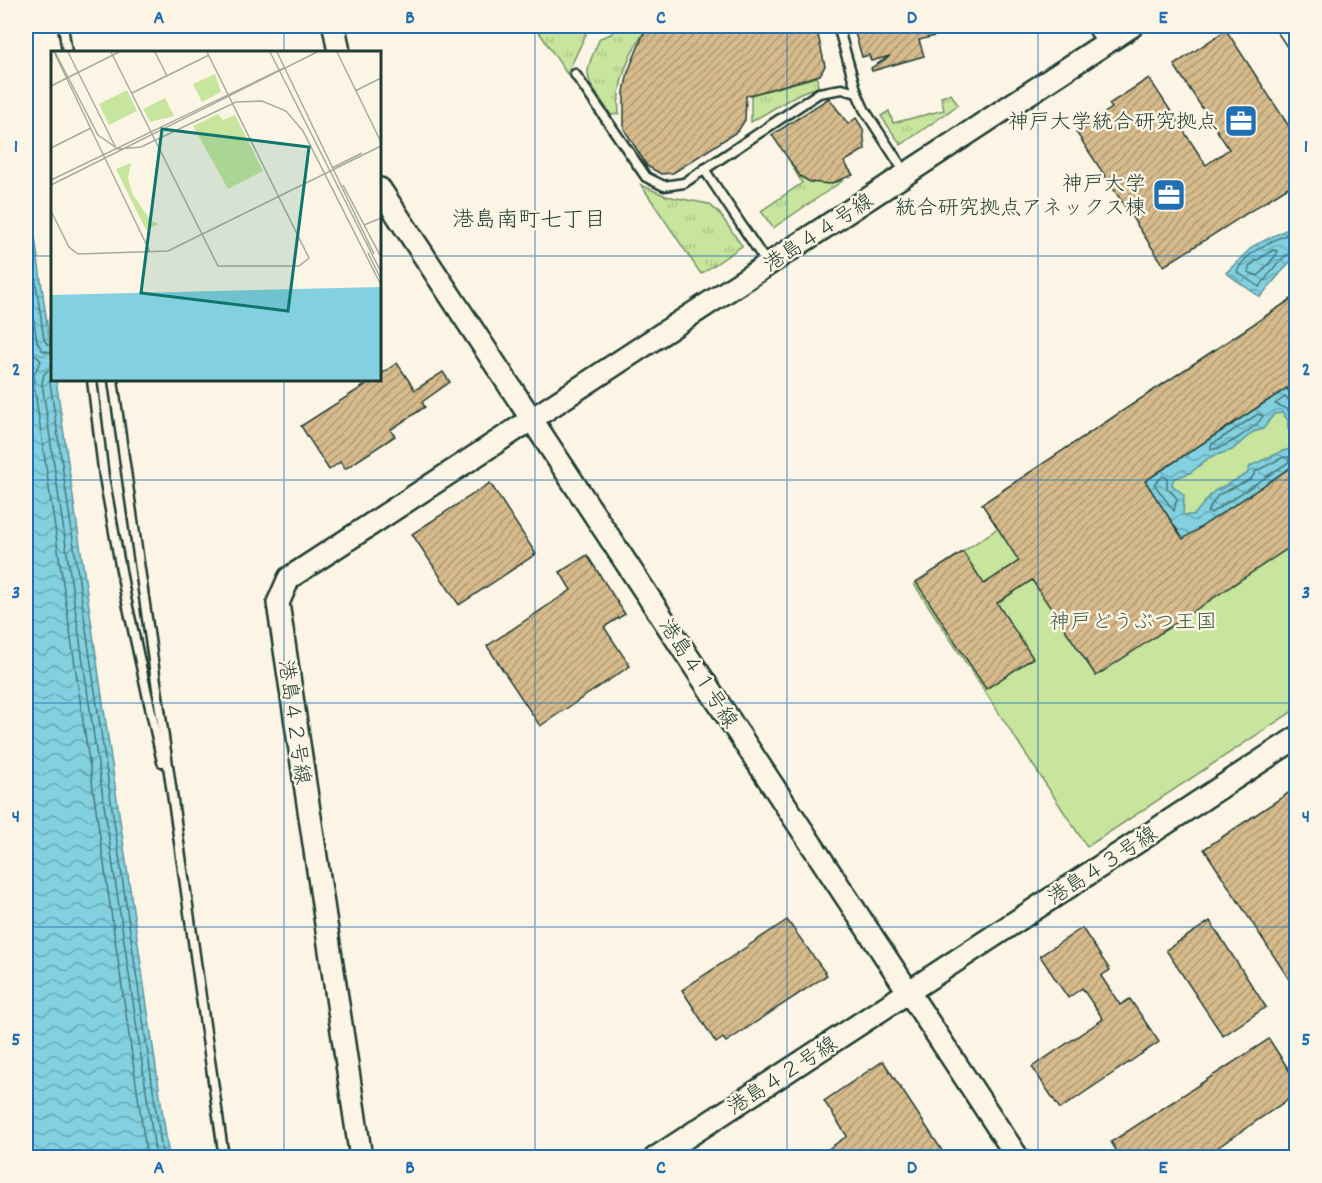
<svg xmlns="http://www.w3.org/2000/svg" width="1322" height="1183" font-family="Dekko,'Klee One',sans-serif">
  <defs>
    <pattern id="grass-tufts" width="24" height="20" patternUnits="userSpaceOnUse" patternTransform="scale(1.5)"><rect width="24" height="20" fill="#c7e59c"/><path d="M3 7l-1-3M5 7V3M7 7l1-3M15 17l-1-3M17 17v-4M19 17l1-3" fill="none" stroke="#aac587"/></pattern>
    <pattern id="water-waves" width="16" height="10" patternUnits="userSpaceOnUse" patternTransform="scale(1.5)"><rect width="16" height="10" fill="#82d0e0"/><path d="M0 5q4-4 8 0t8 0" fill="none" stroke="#6aaab6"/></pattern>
    <pattern id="building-hatch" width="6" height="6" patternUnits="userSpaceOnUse" patternTransform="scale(1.5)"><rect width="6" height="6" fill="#d7bb8c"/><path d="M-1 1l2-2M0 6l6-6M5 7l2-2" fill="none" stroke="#ae9973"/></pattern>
  </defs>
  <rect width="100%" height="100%" fill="#fcf5e5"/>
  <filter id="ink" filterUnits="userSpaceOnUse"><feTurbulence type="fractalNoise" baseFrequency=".0167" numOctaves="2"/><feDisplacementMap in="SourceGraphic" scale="12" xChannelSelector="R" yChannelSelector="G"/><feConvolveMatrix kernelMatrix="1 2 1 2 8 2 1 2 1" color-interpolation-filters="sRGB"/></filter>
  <g filter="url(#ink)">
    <g fill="url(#grass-tufts)" stroke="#739168" stroke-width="1.5">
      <polygon points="535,26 580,26 586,34 567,74"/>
      <path d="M617,26H649C631,48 615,85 619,114L611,115C586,76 580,82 600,38L611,34Z"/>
      <polygon points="817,77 818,87 800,93 751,122 751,95"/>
      <polygon points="951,94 958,105 901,145 881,116 889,111 893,123 944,110 941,97"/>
      <path d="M805,154L800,177C814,184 829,185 844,180L773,228L761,211L802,183L791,164Z"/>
      <polygon points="641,185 666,196 709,204 720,214 742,246 701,274"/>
    </g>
    <polygon fill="#c7e59c" stroke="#739168" stroke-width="1.5" points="1296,296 1296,709 1087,847 914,584 998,528 982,504"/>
    <g fill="url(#water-waves)" stroke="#5a959b" stroke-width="1.5">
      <polygon points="26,174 52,358 52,380 56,380 169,1157 26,1157"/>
      <polygon points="1296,225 1296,255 1260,297 1226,273 1253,246"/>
      <polygon points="1287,388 1296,402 1296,433 1292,434 1288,429 1288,420 1282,413 1274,414 1263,429 1253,432 1232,450 1210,457 1190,473 1173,479 1172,485 1184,495 1183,515 1194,515 1214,491 1247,474 1250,466 1282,451 1296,448 1296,464 1183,539 1145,481"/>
    </g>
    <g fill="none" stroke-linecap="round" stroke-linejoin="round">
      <g stroke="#477879" stroke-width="1.5">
        <polyline points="26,215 44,339 47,344 52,345"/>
        <path d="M1296,231C1277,238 1244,252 1237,272L1259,287C1269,276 1281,253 1296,251"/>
        <polygon points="1273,250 1277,251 1277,254 1258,276 1248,272 1250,265"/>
        <polyline points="26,267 37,342 42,350 52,353"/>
        <polyline points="26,329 30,349 41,361 34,374 34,385 147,1158"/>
        <polyline points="52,367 44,374 42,383 156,1158"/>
        <polyline points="52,375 50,382 163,1158"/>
        <polyline points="1296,404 1285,397 1275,404 1287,409 1293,417 1296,428"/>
        <path d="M1258,414L1263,416C1257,427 1223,450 1211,449V445Z"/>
        <polygon points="1284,457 1289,457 1289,462 1211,513 1207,512 1218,495 1251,479 1256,471"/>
        <polygon points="1163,476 1167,478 1167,488 1177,498 1174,511 1154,484"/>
      </g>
    </g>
    <g fill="url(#building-hatch)" stroke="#1f3d34" stroke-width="1.5">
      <polygon points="650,26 816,26 825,66 820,75 746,96 745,120 738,131 673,173 661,174 647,166 624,129 624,92 628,72 643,35"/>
      <polygon points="853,26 957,26 958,30 919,40 924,56 872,71 871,68 890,56 871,61 869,55 862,57"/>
      <polygon points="1226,30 1296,137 1296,182 1164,266 1076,132 1112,108 1109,104 1149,78 1206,165 1229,149 1174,65"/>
      <polygon points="829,98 848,124 856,118 863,129 865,149 844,162 853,175 829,184 810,182 800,176 772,135"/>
      <polygon points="1296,296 1296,402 1287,388 1145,481 1183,539 1296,464 1296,543 1096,676 1032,580 997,603 1033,658 986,689 916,582 963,552 984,584 1019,561 982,504"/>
      <polygon points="397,363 415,390 443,372 450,382 422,402 425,407 390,430 395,436 345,469 340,462 329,470 301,426 373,380 380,380 380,375"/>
      <polygon points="490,483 536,554 459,605 412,534"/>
      <polygon points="587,555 625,614 604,627 630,666 540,726 487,646 571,590 560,572"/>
      <polygon points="1296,788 1296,990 1204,849"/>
      <polygon points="787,920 827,975 726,1042 723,1038 716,1043 682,990"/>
      <polygon points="1210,921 1266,1007 1223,1036 1166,950"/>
      <polygon points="1082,928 1110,970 1101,976 1120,1005 1130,999 1159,1042 1060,1109 1032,1067 1103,1019 1082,988 1068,998 1040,956"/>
      <polygon points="1269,1039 1296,1081 1296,1094 1202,1158 1121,1158 1111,1142"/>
      <polygon points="883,1061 947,1158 815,1158 847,1136 824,1101"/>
    </g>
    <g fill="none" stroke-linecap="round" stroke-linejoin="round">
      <g stroke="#1f3d34" stroke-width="13">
        <g id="service">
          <polyline points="63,26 67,52"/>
          <polyline points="838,26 857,93 864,109 906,174"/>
          <polyline points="1091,26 1103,45"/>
          <polyline points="575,74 646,177 664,186 684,183 819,93 842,89 857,93"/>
          <polyline points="704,169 768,265"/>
          <polyline points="92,380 104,477 126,598 162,762"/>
          <polyline points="113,380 224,1158"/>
        </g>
      </g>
      <g stroke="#1f3d34" stroke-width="26">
        <g id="tertiary">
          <polyline points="334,26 339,52"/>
          <polyline points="380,189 1018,1158"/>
          <polyline points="361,1158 278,603 289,578 1132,26"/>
          <polyline points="655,1158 1296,738"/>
        </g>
      </g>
      <use href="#service" stroke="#fcf5e5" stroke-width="8"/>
      <use href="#tertiary" stroke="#fcf5e5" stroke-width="21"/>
      <polyline stroke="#1f3d34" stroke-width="1.5" points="1273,26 1296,60"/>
    </g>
  </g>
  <path fill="none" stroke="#1f6fb2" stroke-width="1.5" stroke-opacity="0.55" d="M284,26V52M535,26V1158M787,26V1158M1038,26V1158M26,256H52M380,256H1296M284,380V1158M26,480H1296M26,703H1296M26,927H1296"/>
  <defs>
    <g id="office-square" transform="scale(1.725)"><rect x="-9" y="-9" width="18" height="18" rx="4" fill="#1f6fb2" stroke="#fcf5e5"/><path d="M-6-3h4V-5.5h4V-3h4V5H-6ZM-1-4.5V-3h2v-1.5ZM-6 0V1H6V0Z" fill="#fff"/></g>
  </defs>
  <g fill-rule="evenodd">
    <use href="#office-square" x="1241" y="121"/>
    <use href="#office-square" x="1169" y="195"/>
  </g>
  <g text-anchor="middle" stroke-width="5" stroke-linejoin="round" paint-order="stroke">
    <g font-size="21" fill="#1f3d34" stroke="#fcf5e5" text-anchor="end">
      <text x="1218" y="128">神戸大学統合研究拠点</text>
      <text x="1146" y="190">神戸大学<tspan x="1146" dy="24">統合研究拠点アネックス棟</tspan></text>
    </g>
    <g font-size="21" fill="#1f3d34" stroke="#fcf5e5">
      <text transform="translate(818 232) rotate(-33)" y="7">港島４４号線</text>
      <text transform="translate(699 673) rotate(57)" y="7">港島４１号線</text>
      <text transform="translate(295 722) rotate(82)" y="7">港島４２号線</text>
      <text transform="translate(1102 865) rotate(-33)" y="7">港島４３号線</text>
      <text transform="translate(782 1075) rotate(-33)" y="7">港島４２号線</text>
    </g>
    <g font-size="21" fill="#415f49" stroke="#fcf5e5">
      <text x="1133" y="628">神戸どうぶつ王国</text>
    </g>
    <g font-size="22" fill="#1f3d34" stroke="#fcf5e5">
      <text x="529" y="226">港島南町七丁目</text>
    </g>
  </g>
  <g transform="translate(51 51)">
    <rect width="330" height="330" fill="#fcf5e5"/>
    <path d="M164,23L170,41L151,51L142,33ZM76,39L86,60L58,74L48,53ZM114,47L123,65L99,71L92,58ZM80,112L77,127L82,144L100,170L108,173L95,179L65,118Z" fill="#c7e59c"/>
    <path d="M167,63L172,69L184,64L212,120L177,138L142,75Z" fill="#c7e59c"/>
    <path d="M330,236V329H0V244Z" fill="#82d0e0"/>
    <path fill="none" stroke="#a4ab9e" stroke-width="1.5" d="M3,1L99,201M4,1L47,84L67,98L90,96L185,51L211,50L235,60L252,80L330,234M17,1L65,97M60,1L167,215H248L258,207L156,1M104,1L116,25M219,1L330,221M226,1L323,203M286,1L330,91M0,35L68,1M304,40L330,27M81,42L158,4M0,97L40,77M281,117L311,102M0,129L233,17M0,134L266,1M292,134L330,206M0,160L18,196L27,203L117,200L330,95M313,174L330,167M317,202L330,228"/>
    <path fill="#0f766e" fill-opacity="0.15" stroke="#0f766e" stroke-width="3" d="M111,78L258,96L237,260L90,242Z"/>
    <rect width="330" height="330" fill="none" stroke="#1f3d34" stroke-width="3"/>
  </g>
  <rect width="1322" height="1183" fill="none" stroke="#fcf5e5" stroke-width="66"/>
  <rect x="33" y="33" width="1256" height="1117" fill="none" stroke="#1f6fb2" stroke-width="2"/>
  <g font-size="20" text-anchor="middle" font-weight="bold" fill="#1f6fb2">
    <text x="159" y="23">A</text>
    <text x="410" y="23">B</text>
    <text x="661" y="23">C</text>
    <text x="912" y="23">D</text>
    <text x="1163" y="23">E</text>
    <text x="16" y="152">1</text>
    <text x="1306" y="152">1</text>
    <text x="16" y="375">2</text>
    <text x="1306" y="375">2</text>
    <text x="16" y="598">3</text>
    <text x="1306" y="598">3</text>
    <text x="16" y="822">4</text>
    <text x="1306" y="822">4</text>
    <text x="16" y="1045">5</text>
    <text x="1306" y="1045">5</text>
    <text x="159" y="1173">A</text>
    <text x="410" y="1173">B</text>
    <text x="661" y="1173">C</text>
    <text x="912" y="1173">D</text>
    <text x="1163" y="1173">E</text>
  </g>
</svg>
